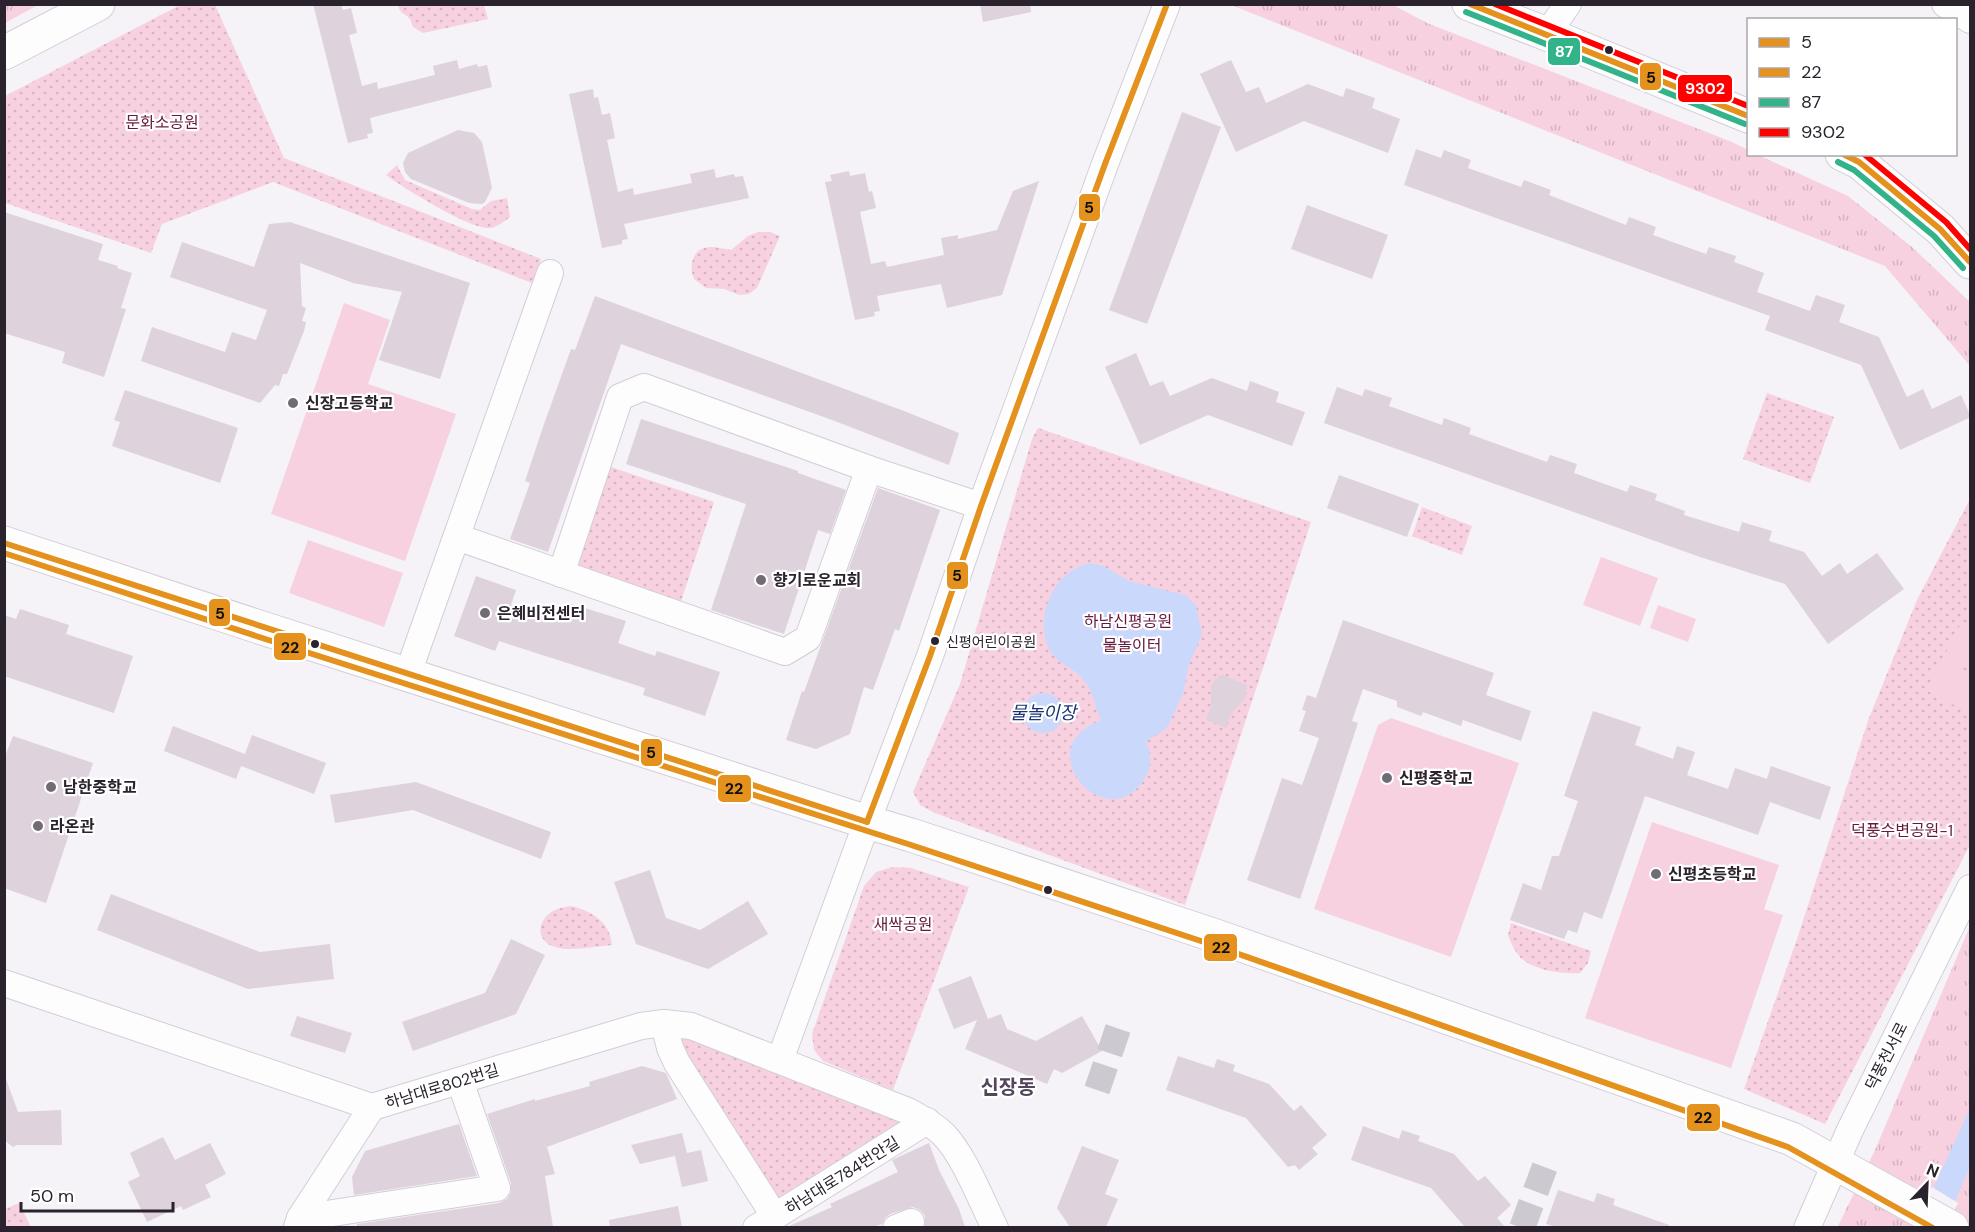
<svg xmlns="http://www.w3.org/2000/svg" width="1975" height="1232" font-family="'DM Sans','Noto Sans KR',sans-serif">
  <defs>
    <pattern id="grass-tufts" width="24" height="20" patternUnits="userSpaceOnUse" patternTransform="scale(1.5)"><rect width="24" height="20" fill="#f8d1e1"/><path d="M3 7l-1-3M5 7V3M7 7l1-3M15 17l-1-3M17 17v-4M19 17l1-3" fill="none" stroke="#d5b3c1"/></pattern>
    <pattern id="park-dots" width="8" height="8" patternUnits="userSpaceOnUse" patternTransform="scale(1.5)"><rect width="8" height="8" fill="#f8d1e1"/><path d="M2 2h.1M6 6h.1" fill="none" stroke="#d5b3c1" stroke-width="1.8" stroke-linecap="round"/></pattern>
  </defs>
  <rect width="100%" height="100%" fill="#f5f2f8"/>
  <g fill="url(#grass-tufts)">
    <polygon points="5,4 38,4 38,5 5,23"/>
    <polygon points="1231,5 1393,5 1427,23 1732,142 1748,150 1748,154 1758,155 1848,196 1912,247 1970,302 1970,366 1885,266"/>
    <polygon points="1970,926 1970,1227 1837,1228 1875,1150"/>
  </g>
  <g fill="url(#park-dots)">
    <polygon points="182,4 215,5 284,158 541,259 532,283 273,182 162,224 151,253 5,203 5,96"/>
    <path d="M398,5H484L488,19L423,33L413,27L410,19C404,12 401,16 398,5Z"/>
    <path d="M397,165L405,180L472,209L480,210L491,201L507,198L510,217C505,221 497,227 490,228C470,230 404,188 386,175Z"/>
    <path d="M758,232H770L780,236L757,288L749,294L739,295L724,289L706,288L694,279C688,265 693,247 711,247C718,247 724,249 731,250L748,236Z"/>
    <polygon points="1767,393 1834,417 1810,483 1743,459"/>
    <polygon points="1038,428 1311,522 1185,905 935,813 920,805 913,792 960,684 1032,439"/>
    <polygon points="608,466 714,502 680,604 573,568"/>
    <polygon points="1970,499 1970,845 1825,1124 1744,1089 1798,936 1869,718 1917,600"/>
    <polygon points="1422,507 1472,526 1462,555 1412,536"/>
    <polygon points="893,867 911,868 969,887 893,1090 823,1061 814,1050 812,1034 864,886 876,872"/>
    <path d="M571,906C592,911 610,922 612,945C599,946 571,951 559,948C537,944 534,923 553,911C559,908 565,907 571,906Z"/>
    <path d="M1511,923L1591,951L1588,963L1580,973C1562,974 1539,971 1523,960C1516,954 1511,944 1508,935Z"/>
    <polygon points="691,1026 927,1121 775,1217 670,1048"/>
    <polygon points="19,1203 31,1227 5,1227 5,1209"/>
  </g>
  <g fill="#f8d1e1">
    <polygon points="344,303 390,320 368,384 456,414 405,561 271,514"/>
    <polygon points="308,540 403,573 384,627 289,593"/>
    <polygon points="1601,557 1658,578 1640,626 1583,605"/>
    <polygon points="1658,605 1696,619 1688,642 1650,628"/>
    <polygon points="1960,625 1970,631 1970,670 1944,656"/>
    <polygon points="1942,659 1970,674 1970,714 1926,690"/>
    <polygon points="1391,718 1519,763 1451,957 1314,909 1378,725"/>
    <polygon points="1652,822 1779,865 1764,909 1783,915 1731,1068 1585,1018"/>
  </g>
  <g fill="#cad9fb">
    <path d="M1090,563L1103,566L1129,581L1185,595L1196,605L1202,635L1189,664L1183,694L1168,726L1161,732L1146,741C1152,754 1152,768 1143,781C1106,837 1026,748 1101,720C1094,705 1093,690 1082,678C1072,667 1054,662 1048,647C1035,614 1054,571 1090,563Z"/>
    <circle cx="1043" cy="713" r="20"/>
    <polygon points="1970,1108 1970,1167 1944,1227 1915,1228"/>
  </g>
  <polygon fill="#f5f2f8" points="1932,1187 1958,1203 1947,1228 1912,1228"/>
  <g fill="#ded2dd">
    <polygon points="313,4 341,4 343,10 351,8 357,33 349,35 362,86 377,82 378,89 435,75 433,66 457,60 459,69 477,64 478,67 487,65 492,87 370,118 373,133 367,134 368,138 348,143"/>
    <polygon points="980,4 1030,4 1031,12 983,22"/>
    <polygon points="1231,60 1246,92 1259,87 1266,103 1308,84 1343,97 1346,88 1375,98 1372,108 1400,119 1388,153 1304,121 1236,152 1200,74"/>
    <polygon points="593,89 594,98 598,97 602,115 610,113 615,138 607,140 618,192 633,188 634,195 692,183 690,174 714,169 716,178 734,174 735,177 743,176 749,198 624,224 628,239 622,240 622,244 602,248 569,94"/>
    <polygon points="1182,112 1221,127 1147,324 1109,310"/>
    <polygon points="458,130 474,133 482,142 492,188 485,202 482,204 469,203 411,179 405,172 403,163 408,153"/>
    <polygon points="1416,149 1441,158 1444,150 1471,160 1468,168 1521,187 1524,180 1551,190 1549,195 1626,225 1629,217 1656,227 1653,235 1706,254 1709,247 1736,256 1734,262 1764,273 1757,292 1810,311 1816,295 1845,305 1839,322 1879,337 1907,397 1923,389 1932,409 1961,395 1971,417 1900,450 1861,365 1765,330 1770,316 1404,185"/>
    <polygon points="849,171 850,176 865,173 869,192 872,191 876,208 860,212 871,264 885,261 887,267 944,255 941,238 958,235 958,239 997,230 1013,191 1039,181 1002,295 947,308 941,284 877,296 880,311 874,312 875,316 855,320 825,182 832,181 830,175"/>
    <polygon points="1307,205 1388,235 1372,279 1291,249"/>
    <polygon points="4,212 103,244 98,260 118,266 117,268 132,273 121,308 126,309 104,377 62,363 65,352 4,333"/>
    <polygon points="290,222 470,283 440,379 379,360 402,292 353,283 300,263 302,306 306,308 302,321 306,322 304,331 287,374 283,374 279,386 275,385 260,403 141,361 152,327 225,352 232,332 256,340 267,310 170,277 182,242 254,267 269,224"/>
    <polygon points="595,296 904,411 959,433 949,465 832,420 621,344 548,552 510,539 530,483 525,481 543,427 571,349 575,350"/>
    <polygon points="1136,353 1150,386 1163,381 1170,396 1212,378 1247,391 1250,381 1279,392 1276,402 1305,412 1292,446 1208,415 1140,445 1105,367"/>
    <polygon points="1337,387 1362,396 1365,389 1392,398 1389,406 1442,425 1444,418 1471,428 1469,434 1547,462 1550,455 1577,464 1574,473 1627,492 1630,485 1657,494 1655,500 1685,511 1684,515 1739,532 1742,522 1772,531 1769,541 1804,552 1822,576 1840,563 1847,574 1877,553 1904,589 1828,644 1785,584 1700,557 1324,423"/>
    <polygon points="125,390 238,428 220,483 112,446 120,422 114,420"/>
    <polygon points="641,419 798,471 798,473 846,490 830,534 818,530 784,634 711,610 746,504 626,464"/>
    <polygon points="1339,475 1419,504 1407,537 1327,508"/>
    <polygon points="878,488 940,510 899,631 895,629 873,690 864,687 850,734 816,749 786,740 802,691 804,692"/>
    <polygon points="476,576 516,590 511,605 563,622 569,603 626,621 618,643 655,656 657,651 720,672 705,716 643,695 645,688 499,641 495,651 454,636"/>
    <polygon points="20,609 69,625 66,634 133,656 114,713 4,676 4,615 16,619"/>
    <polygon points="1343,620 1494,673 1486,695 1531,711 1521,741 1463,720 1461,726 1423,712 1421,716 1397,707 1397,701 1363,689 1352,721 1358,723 1300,899 1247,880 1282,778 1302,785 1319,738 1299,731 1306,711 1302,710 1307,695 1316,698"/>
    <polygon points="1221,674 1247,685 1245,699 1231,714 1226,728 1206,720 1211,707 1211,685"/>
    <polygon points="1593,711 1641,727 1635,745 1673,759 1677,746 1695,752 1687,775 1728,789 1735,768 1767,779 1771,766 1831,787 1820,820 1770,802 1758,835 1645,796 1602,919 1584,912 1577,933 1568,930 1564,939 1510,920 1523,883 1541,890 1552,856 1559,856 1578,801 1564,796"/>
    <polygon points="173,726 245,754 252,735 326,763 314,794 241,766 236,779 164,751"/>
    <polygon points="13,736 93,763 46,903 4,888 4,759"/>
    <polygon points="416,782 551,832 541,859 413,810 335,823 330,795"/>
    <polygon points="650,870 666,918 700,930 748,901 768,934 708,969 636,944 614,882"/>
    <polygon points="111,894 260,952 330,944 334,979 248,989 97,930"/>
    <polygon points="511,939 545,955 516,1014 413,1051 402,1022 485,993"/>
    <polygon points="971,976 988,1019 1001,1014 1007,1029 1036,1041 1082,1016 1102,1051 1062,1073 1054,1069 1047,1084 965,1049 977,1020 954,1029 938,989"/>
    <polygon points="297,1016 352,1033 345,1053 290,1036"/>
    <polygon points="1178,1056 1214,1068 1217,1059 1235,1065 1233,1071 1269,1084 1294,1111 1301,1105 1327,1135 1312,1148 1318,1154 1299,1170 1295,1165 1288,1167 1246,1118 1166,1090"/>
    <polygon points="642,1066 666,1073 677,1099 547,1147 555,1174 545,1176 553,1227 357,1227 357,1224 499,1203 507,1199 511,1192 511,1183 487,1114 535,1099 535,1101 590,1086 589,1082"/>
    <polygon points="4,1079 6,1079 18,1112 61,1110 62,1145 17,1145 13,1147 4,1140"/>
    <polygon points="459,1124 477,1176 354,1195 352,1177 365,1151"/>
    <polygon points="1363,1126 1399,1139 1402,1130 1420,1136 1418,1141 1454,1154 1478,1181 1485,1176 1511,1205 1497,1218 1505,1227 1465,1227 1431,1188 1351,1160"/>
    <polygon points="682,1133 687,1153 701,1150 708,1181 682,1187 675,1156 640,1164 631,1145"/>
    <polygon points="163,1137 175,1160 210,1143 226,1174 205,1185 211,1197 183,1210 181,1206 147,1222 128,1182 140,1176 130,1153"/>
    <polygon points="929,1143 939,1170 959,1209 965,1227 924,1227 925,1216 920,1210 913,1207 890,1214 885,1218 882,1224 873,1227 787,1227 832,1207 830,1204 898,1172 892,1160"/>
    <polygon points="1082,1146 1119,1160 1105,1194 1118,1199 1106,1227 1070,1227 1057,1208"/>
    <polygon points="1558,1190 1594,1202 1597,1193 1615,1199 1613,1205 1669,1225 1669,1227 1556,1227 1546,1224"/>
    <polygon points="678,1206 682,1227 610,1227 609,1220"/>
  </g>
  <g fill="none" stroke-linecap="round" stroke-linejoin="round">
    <g stroke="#ccc9d0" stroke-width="26" stroke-dasharray="26 13" stroke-linecap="butt">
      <polyline points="1097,1090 1122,1017"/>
      <polyline points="1522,1228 1547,1161"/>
    </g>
    <g stroke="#d2ced6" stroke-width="28">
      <g id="minor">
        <polyline points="1945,4 1970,20"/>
        <polyline points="1547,34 1568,4"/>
        <polyline points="457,537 785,652 808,638 869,469"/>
        <polyline points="561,574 620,397 644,387 869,469 981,506"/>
        <polyline points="408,673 550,273"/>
        <path d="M4,983L372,1107L641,1026L664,1023L691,1026L908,1111C920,1118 933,1124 943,1134C964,1155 981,1200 995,1228"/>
        <polyline points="664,1023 670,1048 677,1063 775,1217"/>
        <polyline points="780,1060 867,822 930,656 981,506 1105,164 1167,4"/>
        <polyline points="300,1218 497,1188 460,1081"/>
        <polyline points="297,1227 300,1218 372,1107"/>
        <polyline points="756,1228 927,1121"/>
        <polyline points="896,1228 911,1222"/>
        <polyline points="1807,1228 1850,1130 1970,888"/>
      </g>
    </g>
    <g stroke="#d2ced6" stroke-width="35">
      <g id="major">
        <polyline points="1469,4 1547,34 1748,116"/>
        <polyline points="4,53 98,4"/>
        <polyline points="1842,154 1859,162 1940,229 1970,262"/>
        <polyline points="4,543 259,627 867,822 911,835 1216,936 1792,1139 1952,1228"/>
      </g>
    </g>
    <use href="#minor" stroke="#fefdfe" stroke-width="26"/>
    <use href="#major" stroke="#fefdfe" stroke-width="33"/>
    <g stroke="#fff" stroke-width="10">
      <g id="bus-1">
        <polyline points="1470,4 1748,116"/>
        <polyline points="1843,154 1859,162 1940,229 1970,262"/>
        <polyline points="4,543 867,822"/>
        <polyline points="867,822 930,656 981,506 1105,164 1167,4"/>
      </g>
    </g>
    <g stroke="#fff" stroke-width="10">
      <polyline id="bus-2" points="4,553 256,636 908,844 1213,945 1788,1147 1933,1228"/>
    </g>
    <g stroke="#fff" stroke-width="10">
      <g id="bus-3">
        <polyline points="1466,12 1745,124"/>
        <polyline points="1838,162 1854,170 1934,236 1963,268"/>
      </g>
    </g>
    <g stroke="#fff" stroke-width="10">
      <g id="bus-4">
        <polyline points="1495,4 1748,106"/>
        <polyline points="1864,154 1946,222 1970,249"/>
      </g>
    </g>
    <use href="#bus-1" stroke="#e4911e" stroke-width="6"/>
    <use href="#bus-2" stroke="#e4911e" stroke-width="6"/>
    <use href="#bus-3" stroke="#32b389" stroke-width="6"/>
    <use href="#bus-4" stroke="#f00" stroke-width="6"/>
  </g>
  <g fill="#2a232e" stroke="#fff" stroke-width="2">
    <circle cx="1609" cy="50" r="5"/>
    <circle cx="935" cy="641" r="5"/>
    <circle cx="315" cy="644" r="5"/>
    <circle cx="1048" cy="890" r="5"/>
  </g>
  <g fill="#716b75" stroke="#fff" stroke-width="2">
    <circle cx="293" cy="403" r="6"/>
    <circle cx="761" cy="580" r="6"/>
    <circle cx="485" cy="613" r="6"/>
    <circle cx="1387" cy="778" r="6"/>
    <circle cx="51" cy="787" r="6"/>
    <circle cx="38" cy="826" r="6"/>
    <circle cx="1656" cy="874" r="6"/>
  </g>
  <g text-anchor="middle" stroke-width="4.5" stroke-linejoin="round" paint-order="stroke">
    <g font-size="14" fill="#2a232e" stroke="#fff" text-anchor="start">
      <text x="946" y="647">신평어린이공원</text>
    </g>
    <g font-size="16" fill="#68193e" stroke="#fff">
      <text x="162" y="128">문화소공원</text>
      <text x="1128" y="627">하남신평공원</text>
      <text x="1132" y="651">물놀이터</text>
      <text x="1902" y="836">덕풍수변공원-1</text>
      <text x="903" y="930">새싹공원</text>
    </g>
    <g font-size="16" font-weight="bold" fill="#2a232e" stroke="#fff" text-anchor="start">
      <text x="305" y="409">신장고등학교</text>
      <text x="773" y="586">향기로운교회</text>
      <text x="497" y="619">은혜비전센터</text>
      <text x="1399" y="784">신평중학교</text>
      <text x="63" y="793">남한중학교</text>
      <text x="50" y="832">라온관</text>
      <text x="1668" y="880">신평초등학교</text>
    </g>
    <g font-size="16" fill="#2a232e" stroke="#fff">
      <text transform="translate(1886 1056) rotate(-63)" y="6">덕풍천서로</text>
      <text transform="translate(442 1086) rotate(-17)" y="6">하남대로802번길</text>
      <text transform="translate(842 1175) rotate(-32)" y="6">하남대로784번안길</text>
    </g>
    <g font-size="18" font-style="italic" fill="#193374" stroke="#fff">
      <text x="1043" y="719">물놀이장</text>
    </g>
    <g font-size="20" font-weight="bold" fill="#53455d" stroke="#fff">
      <text x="1008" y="1094">신장동</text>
    </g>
  </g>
  <g stroke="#fff" stroke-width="2">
    <rect x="1547" y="37" width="34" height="29" rx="6" fill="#32b389"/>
    <rect x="1639" y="62" width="23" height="29" rx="6" fill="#e4911e"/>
    <rect x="1677" y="74" width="56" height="29" rx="6" fill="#f00"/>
    <rect x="1078" y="193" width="23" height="29" rx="6" fill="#e4911e"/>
    <rect x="946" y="561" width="23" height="29" rx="6" fill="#e4911e"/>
    <rect x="208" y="598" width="23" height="29" rx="6" fill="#e4911e"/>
    <rect x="273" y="632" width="34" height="29" rx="6" fill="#e4911e"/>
    <rect x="640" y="738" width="23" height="29" rx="6" fill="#e4911e"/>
    <rect x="717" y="774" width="35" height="29" rx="6" fill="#e4911e"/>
    <rect x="1203" y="933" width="35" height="29" rx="6" fill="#e4911e"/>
    <rect x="1686" y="1103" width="35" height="29" rx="6" fill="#e4911e"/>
  </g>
  <g font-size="16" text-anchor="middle" font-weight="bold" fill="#fff">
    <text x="1564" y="57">87</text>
    <text x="1705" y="94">9302</text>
  </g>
  <g font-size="16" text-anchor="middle" font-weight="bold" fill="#111">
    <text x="1651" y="83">5</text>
    <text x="1089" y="213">5</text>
    <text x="957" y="581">5</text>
    <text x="220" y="619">5</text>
    <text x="290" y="653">22</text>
    <text x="651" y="758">5</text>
    <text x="734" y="794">22</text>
    <text x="1221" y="953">22</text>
    <text x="1703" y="1123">22</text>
  </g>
  <rect width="1975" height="1232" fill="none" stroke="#2a232e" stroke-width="12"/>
  <rect x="1747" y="18" width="210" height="138" fill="#ffffff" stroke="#aaa7ab" stroke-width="1.5"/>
  <rect x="1759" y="38" width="30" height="9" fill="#e4911e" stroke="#aaa7ab" stroke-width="1.5"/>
  <text x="1801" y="48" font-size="18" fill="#2a232e">5</text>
  <rect x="1759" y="68" width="30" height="9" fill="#e4911e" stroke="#aaa7ab" stroke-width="1.5"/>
  <text x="1801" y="78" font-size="18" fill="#2a232e">22</text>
  <rect x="1759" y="98" width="30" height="9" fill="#32b389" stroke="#aaa7ab" stroke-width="1.5"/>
  <text x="1801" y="108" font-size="18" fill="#2a232e">87</text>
  <rect x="1759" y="128" width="30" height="9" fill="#ff0000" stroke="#aaa7ab" stroke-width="1.5"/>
  <text x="1801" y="138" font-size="18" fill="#2a232e">9302</text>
  <g transform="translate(1927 1184) rotate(23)" stroke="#ffffff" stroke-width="4.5" paint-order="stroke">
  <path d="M0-4.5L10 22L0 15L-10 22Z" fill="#2a232e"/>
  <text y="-9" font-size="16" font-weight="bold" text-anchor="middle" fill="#2a232e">N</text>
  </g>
  <path d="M21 1202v9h152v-9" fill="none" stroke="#2a232e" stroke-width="3"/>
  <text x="30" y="1202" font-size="18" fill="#2a232e" stroke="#ffffff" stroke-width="4.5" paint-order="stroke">50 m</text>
</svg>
